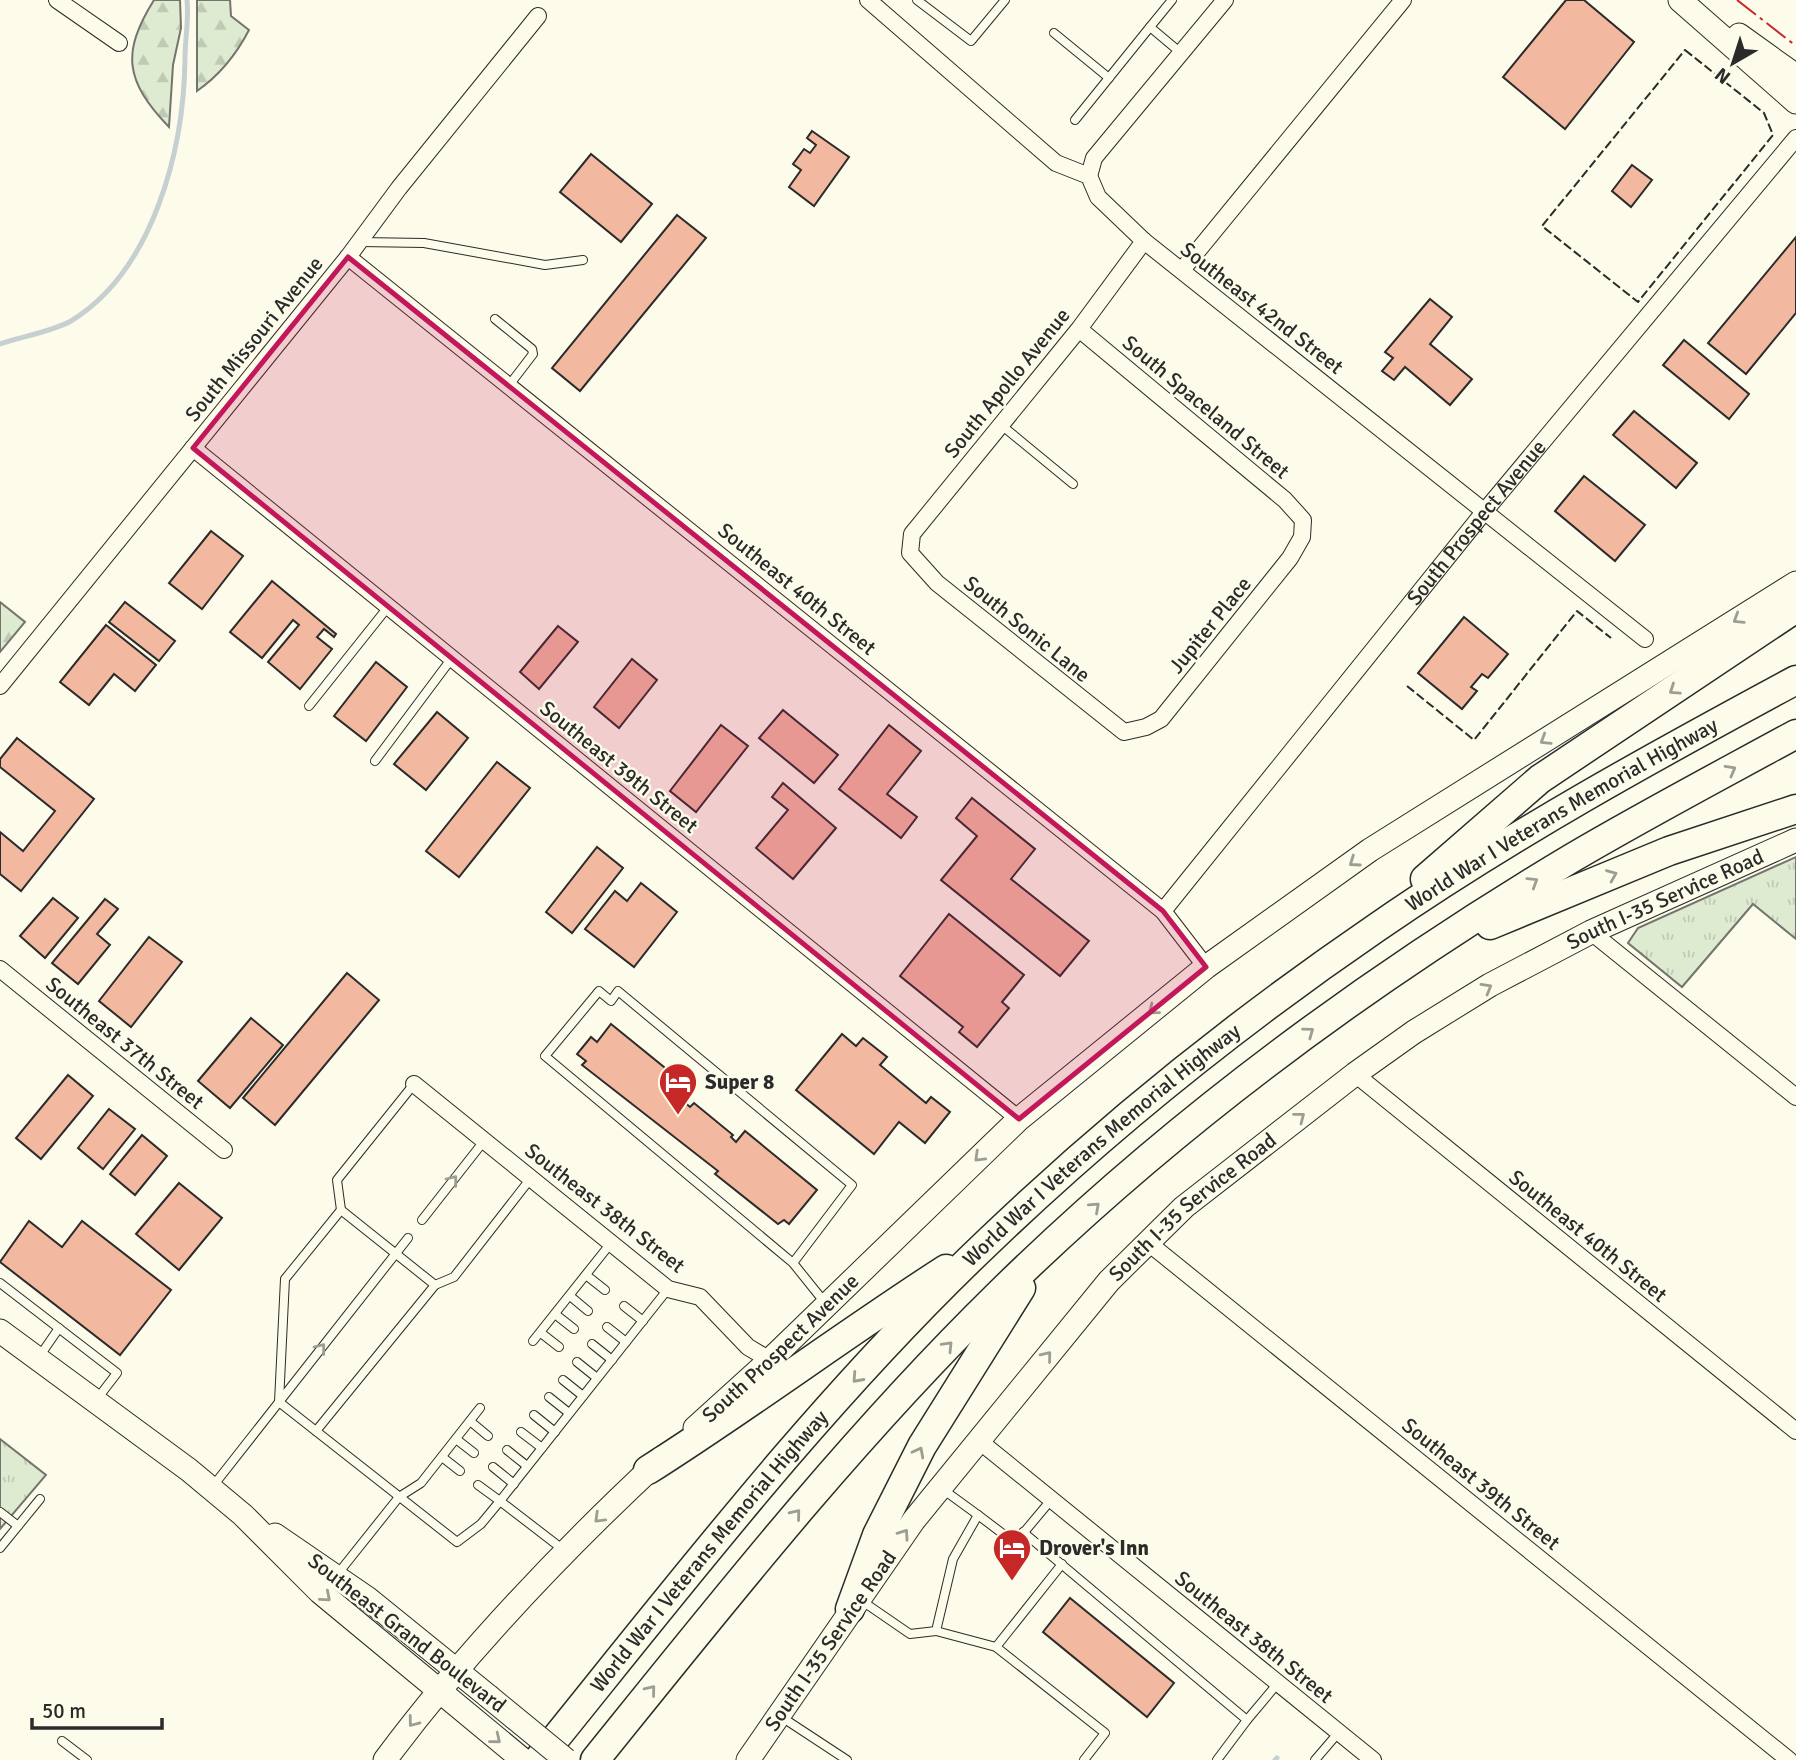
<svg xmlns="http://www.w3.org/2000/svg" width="1796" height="1760" font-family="Signika,sans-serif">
  <defs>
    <pattern id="grass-tufts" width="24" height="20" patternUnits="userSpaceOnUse" patternTransform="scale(1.75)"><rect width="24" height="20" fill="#deebd1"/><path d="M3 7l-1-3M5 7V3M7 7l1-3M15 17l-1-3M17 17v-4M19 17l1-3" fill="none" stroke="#bfcab4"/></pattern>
    <pattern id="forest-firs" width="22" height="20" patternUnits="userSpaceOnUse" patternTransform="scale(1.75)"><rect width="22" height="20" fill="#deebd1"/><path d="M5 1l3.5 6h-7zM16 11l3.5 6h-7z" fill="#bfcab4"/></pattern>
  </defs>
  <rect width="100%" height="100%" fill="#fdfbea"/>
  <g fill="url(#grass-tufts)" stroke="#74746e" stroke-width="2">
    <polygon points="1796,857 1796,939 1753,904 1682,987 1628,943 1638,928"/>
    <polygon points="0,1439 46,1475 0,1529"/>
  </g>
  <g fill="url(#forest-firs)" stroke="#74746e" stroke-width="2">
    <path d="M154,0H180L181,28L173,65L169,127C125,81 121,53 154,0Z"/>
    <path d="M197,0H230L231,16L249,30C236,55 220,75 197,91Z"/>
    <polygon points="0,602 25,622 0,652"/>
  </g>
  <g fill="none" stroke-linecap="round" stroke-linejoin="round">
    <g stroke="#c7d0d0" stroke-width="5">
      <path d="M0,344C20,337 54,331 71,321C154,270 184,149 185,58C185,39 189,20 187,0"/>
      <polyline points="1275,1760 1277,1758"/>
    </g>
  </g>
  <g fill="#f2b8a0" stroke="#2b2b2b" stroke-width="2">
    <polygon points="1566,0 1584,0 1634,42 1565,129 1503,77"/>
    <polygon points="812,131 849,157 814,206 789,187 801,170 793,164 804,149 810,153 816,145 807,138"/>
    <polygon points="591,154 652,204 621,242 560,192"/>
    <polygon points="1632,165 1652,180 1631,207 1612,191"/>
    <polygon points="677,215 706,238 580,391 552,368"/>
    <polygon points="1796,237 1796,313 1746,374 1708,343"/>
    <polygon points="1430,299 1452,317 1430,344 1472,379 1450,405 1405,367 1394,380 1382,371 1393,358 1385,352"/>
    <polygon points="1684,340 1749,394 1729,419 1663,365"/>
    <polygon points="1634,411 1697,463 1676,488 1613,435"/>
    <polygon points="1584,476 1645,525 1615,561 1555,511"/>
    <polygon points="211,531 243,556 202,609 169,583"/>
    <polygon points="272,581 336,634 334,637 324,629 317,637 332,649 300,689 268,662 299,625 293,620 262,658 230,632"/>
    <polygon points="125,602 175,641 159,661 109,622"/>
    <polygon points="1464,617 1508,654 1488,678 1482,674 1471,687 1477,691 1462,709 1418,673"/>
    <polygon points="106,625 156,665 135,691 114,674 89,705 60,682"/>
    <polygon points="558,626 578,642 539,689 520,672"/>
    <polygon points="632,659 657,680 619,728 594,707"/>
    <polygon points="376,662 407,687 366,741 334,716"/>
    <polygon points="783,710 838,755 814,783 759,738"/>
    <polygon points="437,712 468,738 426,790 394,764"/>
    <polygon points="721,725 748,746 696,812 670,791"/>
    <polygon points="889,725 921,751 887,794 917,817 901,838 839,789"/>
    <polygon points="17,738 94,799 21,891 0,874 0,832 23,851 55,811 0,767 0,759"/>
    <polygon points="497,762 530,788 459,877 426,851"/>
    <polygon points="783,783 836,828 793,879 756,848 788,810 772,797"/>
    <polygon points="972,798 1035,849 1011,879 1089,941 1060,976 941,880 977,836 956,818"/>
    <polygon points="597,847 623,868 572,933 546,912"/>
    <polygon points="641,883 677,912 634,967 585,929 615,891 627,901"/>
    <polygon points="53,898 78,918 45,958 20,936"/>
    <polygon points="105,899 118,909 97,934 110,945 78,984 52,963"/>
    <polygon points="949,914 1024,975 1002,1002 1009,1008 977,1047 959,1032 963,1027 900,976"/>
    <polygon points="149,937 182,962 131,1027 99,1001"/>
    <polygon points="347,973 379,1000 275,1125 243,1098"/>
    <polygon points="251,1018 283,1045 230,1108 198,1081"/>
    <polygon points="611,1024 691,1089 682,1100 690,1107 694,1103 733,1135 731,1137 736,1142 745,1131 817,1190 789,1224 784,1220 778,1224 715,1174 718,1171 582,1065 586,1061 577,1054 591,1037 597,1042"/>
    <polygon points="842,1034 856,1046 863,1038 887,1057 880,1065 926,1103 931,1097 950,1112 925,1143 899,1122 874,1154 796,1090"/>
    <polygon points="68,1075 93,1096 41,1159 16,1138"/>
    <polygon points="109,1109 135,1129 103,1169 78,1148"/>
    <polygon points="142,1135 167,1156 135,1195 110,1174"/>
    <polygon points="179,1183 222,1218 179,1270 136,1234"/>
    <polygon points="29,1221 62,1247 82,1221 171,1290 120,1355 0,1262"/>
    <polygon points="1070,1598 1174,1683 1147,1717 1043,1632"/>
  </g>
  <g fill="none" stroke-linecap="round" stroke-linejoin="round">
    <g stroke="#2b2b2b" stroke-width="10">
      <g id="lane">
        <polyline points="917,0 971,41 1005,0"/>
        <polyline points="1150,27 1172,0"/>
        <polyline points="1054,33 1109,78"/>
        <polyline points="1075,120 1150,27 1181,53"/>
        <polyline points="361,242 424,243 545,265 583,260"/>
        <polyline points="495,319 532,349 533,354 510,384"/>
        <polyline points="1000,424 1073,484"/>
        <polyline points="309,706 388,607"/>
        <polyline points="375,761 452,658"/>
        <polyline points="341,1210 337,1180 414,1084"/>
        <polyline points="422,1220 484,1141"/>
        <polyline points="793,1263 545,1056 599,991 611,1001 618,991 852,1185 793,1263 826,1304"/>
        <polyline points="586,1275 605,1290"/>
        <polyline points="0,1283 117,1373 97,1399"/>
        <polyline points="435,1285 454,1277 531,1178"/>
        <polyline points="570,1296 588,1311"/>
        <polyline points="624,1306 643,1321"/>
        <polyline points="555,1314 574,1329"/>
        <polyline points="607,1327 626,1342"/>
        <polyline points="541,1333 559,1347"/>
        <polyline points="533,1341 611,1243"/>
        <polyline points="592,1344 612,1360"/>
        <polyline points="39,1357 59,1328"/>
        <polyline points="577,1362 597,1378"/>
        <polyline points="563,1380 583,1396"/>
        <polyline points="549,1397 569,1413"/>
        <polyline points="279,1402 285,1279 341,1210 435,1285 316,1431"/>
        <polyline points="279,1402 457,1542 481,1524 500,1501 565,1551"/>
        <polyline points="534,1415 555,1432"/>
        <polyline points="470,1421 488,1436"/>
        <polyline points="521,1432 542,1448"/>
        <polyline points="456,1439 474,1453"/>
        <polyline points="507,1450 527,1466"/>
        <polyline points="442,1457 460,1471"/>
        <polyline points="493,1467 514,1484"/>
        <polyline points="478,1485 500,1501 668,1289"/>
        <polyline points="213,1486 408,1238"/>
        <polyline points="941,1488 978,1515"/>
        <polyline points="1051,1500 1015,1543 978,1515 953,1559 936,1631 996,1647 1105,1733 1084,1760"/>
        <polyline points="0,1512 18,1526"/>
        <polyline points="1023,1532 1247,1720 1217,1760"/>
        <polyline points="0,1548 40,1499"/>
        <polyline points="336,1576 399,1497 421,1483 480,1408"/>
        <polyline points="862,1601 910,1634 936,1631"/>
        <polyline points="996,1647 1062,1564"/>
        <polyline points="780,1716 847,1760"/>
        <polyline points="1247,1720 1278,1683"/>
        <polyline points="62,1741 87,1760"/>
        <polyline points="1315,1760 1339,1732"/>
      </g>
    </g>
    <g stroke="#2b2b2b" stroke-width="18">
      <g id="street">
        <polyline points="57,0 119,43"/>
        <polyline points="868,0 1056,163 1089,176 1098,197 1144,241 1645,639"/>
        <polyline points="1089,176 1094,158 1225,0"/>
        <polyline points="348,257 1163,911 1206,967"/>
        <polyline points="1182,270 1403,0"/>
        <polyline points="1079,329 1285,500 1303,520 1302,537 1290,558 1161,719 1146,727 1124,732 937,583 910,553 912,534 1079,329 1144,241"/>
        <polyline points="193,448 1019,1119"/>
        <polyline points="0,686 348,257 399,188 538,16"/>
        <path id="s1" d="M1163,911L1484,512L1796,138"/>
        <polyline points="1591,932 1796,1097"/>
        <polyline points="0,969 224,1150"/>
        <polyline points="1355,1074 1796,1431"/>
        <polyline points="414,1084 668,1289 700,1297 748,1347 770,1360"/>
        <polyline points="1146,1241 1789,1760"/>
        <polyline points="978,1440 1373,1760"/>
      </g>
    </g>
    <g stroke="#2b2b2b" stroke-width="25">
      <g id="secondary">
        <polyline points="1680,0 1796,102"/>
        <polyline points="1739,35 1796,76"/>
        <polyline points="0,1331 189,1470 243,1515 320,1592 523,1760"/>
        <path id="s2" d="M695,1428L770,1360L1019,1119L1206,967L1370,850L1796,583"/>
        <polyline points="275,1535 367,1598 488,1696"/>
        <path d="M385,1760C467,1650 561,1552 662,1458"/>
        <path id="s3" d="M748,1760L914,1520L1109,1281L1184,1207L1355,1074L1414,1032L1490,985L1591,932L1796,840"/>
      </g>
    </g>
    <g stroke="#2b2b2b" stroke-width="31">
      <g id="highway">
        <polyline points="1425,879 1540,779 1796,608"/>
        <polyline points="1490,925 1669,851 1796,809"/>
        <path d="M648,1470C749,1406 845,1334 946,1269"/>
        <polyline points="850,1609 877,1535 922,1446 1021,1288"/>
        <path id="s4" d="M538,1760C682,1582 823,1398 990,1240C1109,1126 1240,1021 1376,928C1509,836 1653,757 1796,680"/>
        <path d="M595,1760C724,1600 852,1438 999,1294C1170,1126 1366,981 1572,858C1645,815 1721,775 1796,734"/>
      </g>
    </g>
    <use href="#lane" stroke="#fdfbea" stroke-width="8"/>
    <use href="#street" stroke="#fdfbea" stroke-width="16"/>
    <use href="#secondary" stroke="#fdfbea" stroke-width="23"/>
    <use href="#highway" stroke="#fdfbea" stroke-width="28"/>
    <g stroke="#2b2b2b" stroke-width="25" stroke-linecap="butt">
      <polyline id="secondary-bridge" points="488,1696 566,1760"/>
    </g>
    <use href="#secondary-bridge" stroke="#fdfbea" stroke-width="23"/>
    <g stroke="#2b2b2b" stroke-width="2" stroke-dasharray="9 3.5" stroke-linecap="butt">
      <polygon points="1685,50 1764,113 1773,135 1638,302 1542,226"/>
      <polyline points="1407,686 1474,740 1577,611 1611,638"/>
    </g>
    <polyline stroke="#c62828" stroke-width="2" stroke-dasharray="24 5 3.5 5" stroke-linecap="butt" points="1737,0 1796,46"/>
  </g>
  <defs><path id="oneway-chevron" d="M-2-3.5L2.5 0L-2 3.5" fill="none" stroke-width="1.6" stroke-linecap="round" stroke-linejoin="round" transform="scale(1.75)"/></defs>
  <g stroke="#9e9d94">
    <use href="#oneway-chevron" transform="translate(1738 619) rotate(148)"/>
    <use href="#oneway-chevron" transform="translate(1674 690) rotate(146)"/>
    <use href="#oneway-chevron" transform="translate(1545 740) rotate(148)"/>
    <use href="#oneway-chevron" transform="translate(1731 770) rotate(-29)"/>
    <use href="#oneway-chevron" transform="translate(1354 862) rotate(145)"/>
    <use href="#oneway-chevron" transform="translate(1612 875) rotate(-22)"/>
    <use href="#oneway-chevron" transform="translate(1533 882) rotate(-32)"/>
    <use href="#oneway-chevron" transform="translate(1487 988) rotate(-30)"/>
    <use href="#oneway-chevron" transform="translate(1153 1010) rotate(141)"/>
    <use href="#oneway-chevron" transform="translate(1309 1032) rotate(-36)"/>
    <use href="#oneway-chevron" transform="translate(1300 1117) rotate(-38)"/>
    <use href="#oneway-chevron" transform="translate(979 1157) rotate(136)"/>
    <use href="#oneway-chevron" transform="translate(453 1180) rotate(-52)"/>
    <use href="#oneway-chevron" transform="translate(1095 1207) rotate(-42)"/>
    <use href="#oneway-chevron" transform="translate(948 1346) rotate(-46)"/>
    <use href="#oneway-chevron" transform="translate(321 1348) rotate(-52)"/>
    <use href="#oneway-chevron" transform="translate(1047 1356) rotate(-51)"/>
    <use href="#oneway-chevron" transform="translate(857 1378) rotate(132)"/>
    <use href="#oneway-chevron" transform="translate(919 1452) rotate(-62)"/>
    <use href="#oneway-chevron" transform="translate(796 1514) rotate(-51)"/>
    <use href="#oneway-chevron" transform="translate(599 1518) rotate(136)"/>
    <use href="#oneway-chevron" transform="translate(904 1534) rotate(-55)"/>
    <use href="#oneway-chevron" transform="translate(326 1597) rotate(41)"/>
    <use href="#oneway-chevron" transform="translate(651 1690) rotate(-51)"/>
    <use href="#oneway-chevron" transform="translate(413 1722) rotate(127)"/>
    <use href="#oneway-chevron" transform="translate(496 1739) rotate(39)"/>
  </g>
  <path fill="#c2185b" fill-opacity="0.2" stroke="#c2185b" stroke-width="5" stroke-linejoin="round" d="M348,257L1163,911L1206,967L1019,1119L193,448Z"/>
  <defs>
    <g id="hotel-pin" transform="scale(2.0125)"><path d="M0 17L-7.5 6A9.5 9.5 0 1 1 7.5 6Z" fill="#c62828" stroke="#fdfbea"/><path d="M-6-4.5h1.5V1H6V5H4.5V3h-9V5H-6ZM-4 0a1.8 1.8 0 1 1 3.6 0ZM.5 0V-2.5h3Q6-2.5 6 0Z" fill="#fff"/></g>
  </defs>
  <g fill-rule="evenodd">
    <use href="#hotel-pin" x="678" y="1082"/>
    <use href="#hotel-pin" x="1012" y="1548"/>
  </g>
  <g text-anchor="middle" stroke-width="5" stroke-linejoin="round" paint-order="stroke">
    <g font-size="21" fill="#2b2b2b" stroke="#fdfbea">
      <text transform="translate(1262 308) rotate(38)" y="7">Southeast 42nd Street</text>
      <text transform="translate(254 339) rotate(-51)" y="7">South Missouri Avenue</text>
      <text transform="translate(1007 383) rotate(-51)" y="7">South Apollo Avenue</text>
      <text transform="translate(1206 407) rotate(40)" y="7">South Spaceland Street</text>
      <text dy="7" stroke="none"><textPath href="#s1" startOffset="499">South Prospect Avenue</textPath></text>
      <text transform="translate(797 589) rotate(39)" y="7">Southeast 40th Street</text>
      <text transform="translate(1210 625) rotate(-51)" y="7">Jupiter Place</text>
      <text transform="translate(1027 629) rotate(39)" y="7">South Sonic Lane</text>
      <text transform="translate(619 767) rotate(39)" y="7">Southeast 39th Street</text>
      <text dy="7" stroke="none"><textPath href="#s4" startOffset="1404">World War I Veterans Memorial Highway</textPath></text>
      <text dy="7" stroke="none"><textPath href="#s3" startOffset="1279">South I-35 Service Road</textPath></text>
      <text transform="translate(125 1043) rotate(39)" y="7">Southeast 37th Street</text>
      <text dy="7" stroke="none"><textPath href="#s4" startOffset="836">World War I Veterans Memorial Highway</textPath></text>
      <text transform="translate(605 1208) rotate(38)" y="7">Southeast 38th Street</text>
      <text dy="7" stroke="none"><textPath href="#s3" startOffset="712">South I-35 Service Road</textPath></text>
      <text transform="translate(1588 1236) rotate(39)" y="7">Southeast 40th Street</text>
      <text dy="7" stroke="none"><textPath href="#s2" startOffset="117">South Prospect Avenue</textPath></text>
      <text transform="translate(1481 1484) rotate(39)" y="7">Southeast 39th Street</text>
      <text dy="7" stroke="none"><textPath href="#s4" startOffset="270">World War I Veterans Memorial Highway</textPath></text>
      <text transform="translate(407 1633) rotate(38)" y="7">Southeast Grand Boulevard</text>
      <text transform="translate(1254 1637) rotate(39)" y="7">Southeast 38th Street</text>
      <text dy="7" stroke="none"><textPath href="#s3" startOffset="145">South I-35 Service Road</textPath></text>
    </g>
    <g font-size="21" font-weight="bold" fill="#2b2b2b" stroke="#fdfbea" text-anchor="start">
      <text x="705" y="1089">Super 8</text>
      <text x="1039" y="1555">Drover's Inn</text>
    </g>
  </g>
  <g transform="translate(1733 63) rotate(219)" stroke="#fdfbea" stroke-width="5" paint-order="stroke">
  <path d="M0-5L12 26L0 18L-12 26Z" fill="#2b2b2b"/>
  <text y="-10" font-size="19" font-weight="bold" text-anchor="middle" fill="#2b2b2b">N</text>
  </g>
  <path d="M32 1718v10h130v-10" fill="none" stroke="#2b2b2b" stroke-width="3.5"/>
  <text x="42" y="1718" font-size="21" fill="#2b2b2b" stroke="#fdfbea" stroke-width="5" paint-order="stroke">50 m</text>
</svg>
